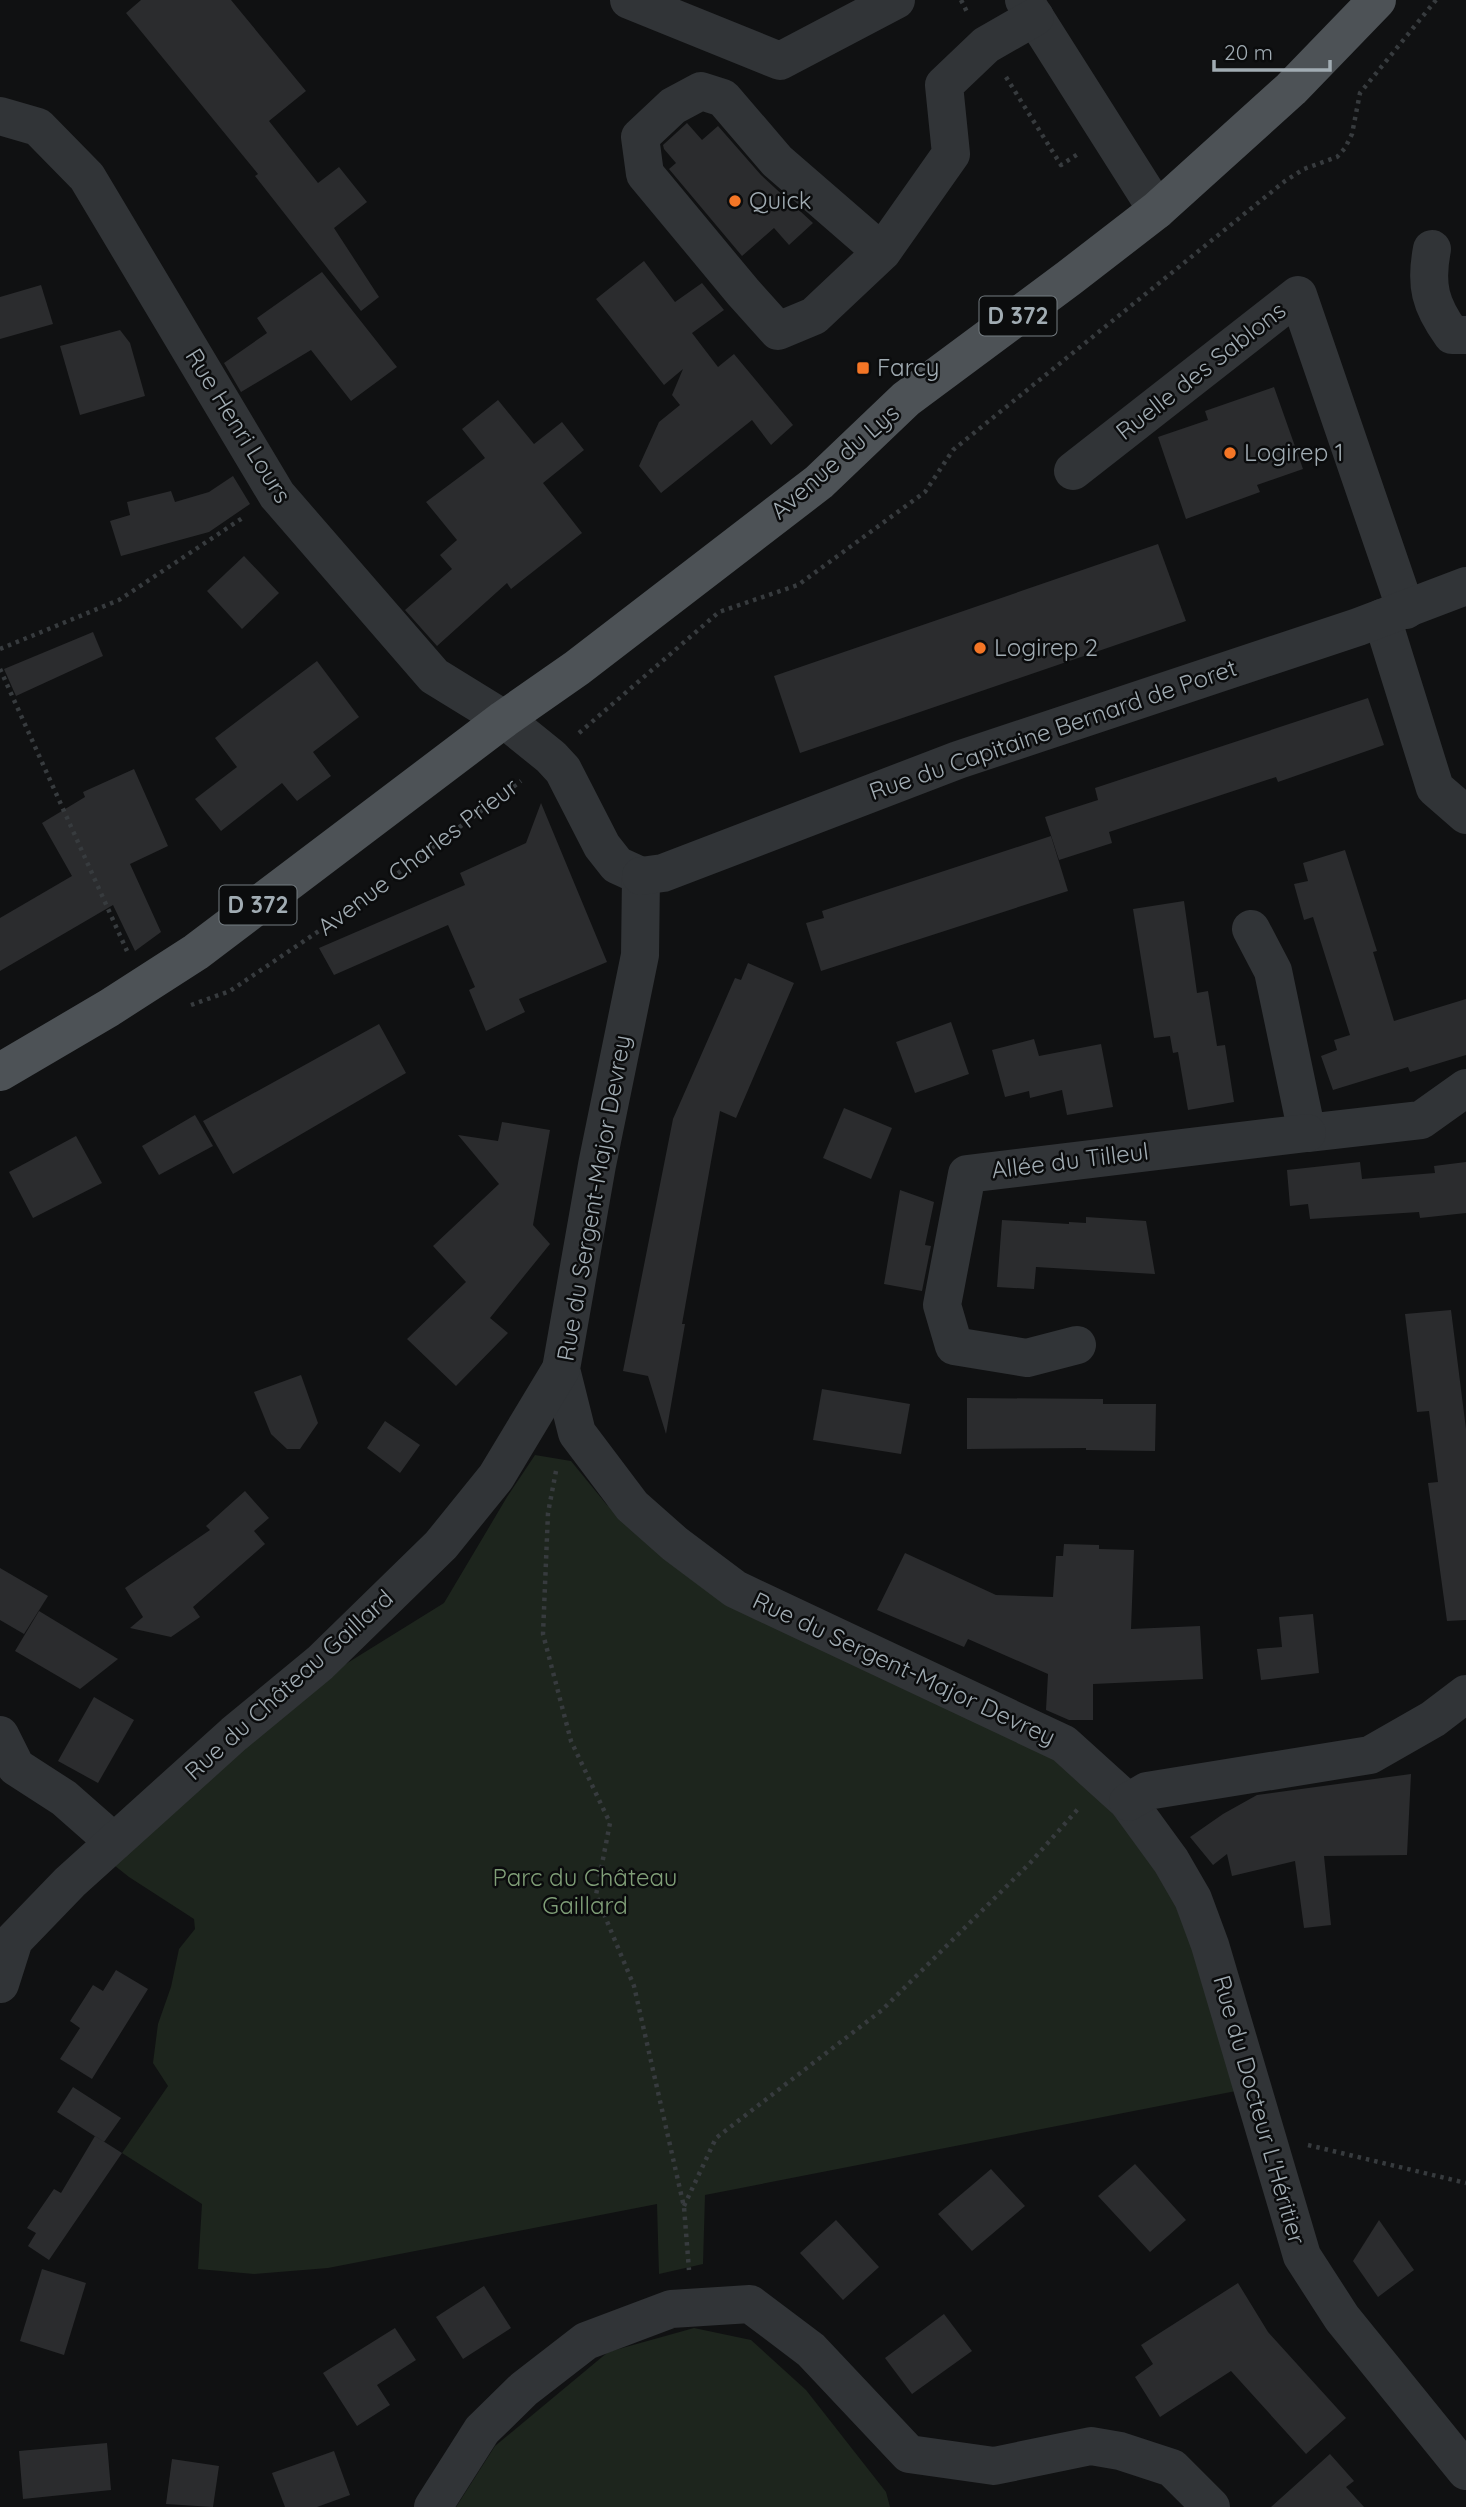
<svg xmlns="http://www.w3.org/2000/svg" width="1466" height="2507" font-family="Quicksand,sans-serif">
  <rect width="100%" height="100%" fill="#101112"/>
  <g fill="#1d251d">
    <polygon points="535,1455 571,1461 607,1505 1056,1759 1126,1826 1181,1905 1236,2091 705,2195 703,2264 659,2274 657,2204 328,2268 254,2274 198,2269 202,2204 122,2153 168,2086 153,2063 158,2024 171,1987 179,1949 195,1929 194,1919 129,1877 105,1858 270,1711 444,1603 507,1497"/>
    <polygon points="694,2328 751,2340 806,2390 886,2492 890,2507 456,2507 495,2446 608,2352"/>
  </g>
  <g fill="#2b2c2e">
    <polygon points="141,0 231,0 306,91 269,121 318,183 339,167 367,202 334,228 379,297 361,311 255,176 258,174 126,13"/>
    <polygon points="687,123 702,140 718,126 761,175 813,223 789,245 774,228 742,256 669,169 676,163 664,149 663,145"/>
    <polygon points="644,261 675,302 702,283 724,310 692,333 718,367 734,354 793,425 771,445 752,420 661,493 639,466 659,422 680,405 672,395 683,369 664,385 596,299"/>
    <polygon points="322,272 397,367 351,401 311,350 241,392 224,363 267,333 257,318"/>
    <polygon points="41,285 53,324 0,339 0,297"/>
    <polygon points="120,330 130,343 145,396 80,415 60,346"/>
    <polygon points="1274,387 1303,469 1257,485 1260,492 1186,519 1158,437 1208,420 1205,411"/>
    <polygon points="498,400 534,444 562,422 584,450 543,483 582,533 511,589 507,583 437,646 405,610 452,569 440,555 457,540 426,502 485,458 462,429"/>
    <polygon points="233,476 250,504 209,532 121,556 110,521 130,515 127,502 171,491 175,502 209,492"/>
    <polygon points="1158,544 1186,621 800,753 774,676"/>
    <polygon points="244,556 279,593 242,629 207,591"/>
    <polygon points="93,632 103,656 16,696 4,669"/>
    <polygon points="317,661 359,717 313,752 331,776 297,801 282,783 221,831 195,799 237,767 215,738"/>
    <polygon points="1368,698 1384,745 1278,782 1276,777 1109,832 1112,843 1059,860 1045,817 1098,800 1095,788"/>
    <polygon points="134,769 168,846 130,864 161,932 135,951 113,905 0,971 0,918 72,876 42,823 85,797 83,792"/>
    <polygon points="541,803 607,962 519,999 525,1012 486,1031 469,990 475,987 448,925 334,975 319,948 465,885 460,873 526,843"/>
    <polygon points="1051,836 1068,891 821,971 806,923 824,918 822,911"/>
    <polygon points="1345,850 1377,951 1373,952 1394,1021 1466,999 1466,1055 1410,1072 1408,1067 1333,1090 1321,1056 1337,1050 1334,1040 1350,1035 1313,917 1304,920 1294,884 1308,881 1303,863"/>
    <polygon points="1184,901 1197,993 1208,991 1217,1046 1225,1045 1234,1102 1188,1110 1178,1052 1173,1053 1170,1036 1154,1038 1133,909"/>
    <polygon points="748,963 794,983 736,1118 720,1111 682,1324 685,1324 666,1434 648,1376 623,1371 673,1119 735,978 741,980"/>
    <polygon points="951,1022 969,1074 915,1093 896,1042"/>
    <polygon points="379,1024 406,1073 233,1174 203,1121"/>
    <polygon points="1034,1039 1039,1056 1101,1044 1113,1107 1067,1115 1062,1090 1030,1098 1029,1091 1005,1097 992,1050"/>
    <polygon points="844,1108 892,1128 871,1179 823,1158"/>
    <polygon points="195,1115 213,1146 159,1175 142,1146"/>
    <polygon points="502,1122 550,1130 533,1225 550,1244 490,1318 508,1333 456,1386 407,1339 466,1282 433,1246 499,1184 458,1135 498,1141"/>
    <polygon points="76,1136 102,1183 33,1218 9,1172"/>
    <polygon points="1360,1162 1362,1179 1435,1173 1434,1166 1466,1162 1466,1213 1420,1218 1419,1212 1310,1219 1308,1204 1290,1206 1287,1170"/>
    <polygon points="900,1190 934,1202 925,1245 931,1246 922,1291 884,1284"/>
    <polygon points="1086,1217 1146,1221 1155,1274 1036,1267 1034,1289 997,1287 1002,1220 1069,1224 1069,1222 1086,1223"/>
    <polygon points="1451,1310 1466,1429 1466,1620 1447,1621 1428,1483 1438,1482 1429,1411 1417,1412 1405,1314"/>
    <polygon points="301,1375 318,1423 300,1449 287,1449 271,1434 254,1392"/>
    <polygon points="822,1389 910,1404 901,1454 813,1440"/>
    <polygon points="967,1398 1103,1399 1103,1404 1156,1404 1155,1451 1086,1450 1086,1448 967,1449"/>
    <polygon points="385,1421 420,1445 400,1473 367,1448"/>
    <polygon points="245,1491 269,1518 254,1531 265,1544 193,1607 200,1617 171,1637 130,1628 143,1617 125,1588 210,1530 206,1526"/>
    <polygon points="1064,1544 1099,1545 1099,1549 1134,1550 1131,1629 1200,1626 1203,1679 1093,1684 1093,1720 1069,1720 1046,1710 1048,1674 968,1639 964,1647 877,1610 905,1553 996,1595 1053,1597 1056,1556 1063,1556"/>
    <polygon points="0,1568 48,1596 24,1634 0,1620"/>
    <polygon points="39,1611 118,1659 80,1689 15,1651"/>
    <polygon points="1313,1614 1319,1673 1261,1680 1257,1649 1282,1647 1279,1617"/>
    <polygon points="94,1697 134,1720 98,1783 58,1761"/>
    <polygon points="1411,1774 1407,1855 1324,1856 1331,1925 1304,1928 1295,1861 1232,1876 1227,1854 1213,1865 1190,1837 1223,1814 1257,1795"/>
    <polygon points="116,1970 148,1989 92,2079 60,2059 80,2028 70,2021 93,1985 103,1991"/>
    <polygon points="73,2087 121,2118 104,2142 57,2112"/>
    <polygon points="95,2136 122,2153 49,2260 28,2246 36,2233 27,2228 54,2189 61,2193"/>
    <polygon points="1135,2164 1186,2220 1150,2252 1098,2196"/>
    <polygon points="991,2169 1025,2206 972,2251 938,2214"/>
    <polygon points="836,2220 879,2267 843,2300 800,2253"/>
    <polygon points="1379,2220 1414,2270 1378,2297 1353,2261"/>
    <polygon points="42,2269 86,2283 64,2355 20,2341"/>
    <polygon points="1238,2283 1268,2332 1346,2418 1306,2454 1231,2371 1160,2417 1135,2377 1153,2364 1141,2345"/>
    <polygon points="484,2286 511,2328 463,2359 436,2317"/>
    <polygon points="944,2314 972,2351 912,2394 885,2358"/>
    <polygon points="395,2328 416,2360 377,2385 390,2405 357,2426 323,2373"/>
    <polygon points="107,2443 111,2490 23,2499 19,2451"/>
    <polygon points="334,2451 350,2495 317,2507 285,2507 272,2473"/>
    <polygon points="1330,2454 1354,2481 1346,2487 1364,2507 1271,2507"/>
    <polygon points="172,2459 219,2466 213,2507 166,2504"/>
  </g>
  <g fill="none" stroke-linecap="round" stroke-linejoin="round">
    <g stroke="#373b3e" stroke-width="4.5" stroke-dasharray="3.5 5" stroke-linecap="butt">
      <polyline points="961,0 967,12"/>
      <polyline points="1006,77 1061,165 1078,154"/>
      <polyline points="0,649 119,600 244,517"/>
      <polyline points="0,669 127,951"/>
      <polyline points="579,733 719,612 798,585 925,492 953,450 1285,181 1304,169 1337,157 1345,148 1352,134 1360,93 1436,0"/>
      <polyline points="191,1005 230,991 338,918 521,781"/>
      <polyline points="556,1471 548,1513 543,1634 571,1741 610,1823 596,1895 634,1986 684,2207 689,2270"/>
      <polyline points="1308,2145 1466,2183"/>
      <polyline points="684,2206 716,2138 882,2010 1030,1863 1078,1809"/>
    </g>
    <g stroke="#313437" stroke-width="38">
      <polyline points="629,0 780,61 896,0"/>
      <polyline points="1024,0 1157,210"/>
      <polyline points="0,116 38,127 87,177 277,495 434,676 504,719 551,757 563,770 602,846 617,865 641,876"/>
      <path d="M1432,249C1425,285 1430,305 1452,335H1466"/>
      <polyline points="882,252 777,161 723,98 701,91 673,106 640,137 645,174 743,292 778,331 814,316 882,252 951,154 944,85 986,45 1035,17"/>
      <polyline points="1073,471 1298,295 1406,610"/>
      <polyline points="1382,618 1435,788 1466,815"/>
      <polyline points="641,876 640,955 597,1165 561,1369 577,1433 632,1506 675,1544 735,1589 1064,1744 1128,1802 1171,1861 1193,1899 1210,1945 1302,2256 1342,2318 1466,2471"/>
      <polyline points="641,876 663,873 958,760 1358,627 1466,586"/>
      <polyline points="1251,929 1273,971 1307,1133 1421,1120 1466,1088"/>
      <polyline points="1077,1345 1027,1358 954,1346 942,1305 967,1174 1307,1133"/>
      <polyline points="0,1735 16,1767 64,1798 114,1842"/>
      <polyline points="1128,1802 1147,1791 1370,1755 1433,1719 1466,1694"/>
      <polyline points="0,1984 14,1940 70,1882 234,1734 320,1663 441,1545 496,1477 561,1369"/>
      <polyline points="433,2507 482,2430 524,2389 586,2341 671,2309 750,2304 811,2350 909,2454 994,2466 1091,2446 1120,2451 1172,2468 1211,2507"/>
    </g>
    <polyline stroke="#4d5256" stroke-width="38" points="0,1072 109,1008 196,952 504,719 577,668 819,482 906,399 1069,278 1157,210 1291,89 1377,0"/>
  </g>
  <g fill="#f47626" stroke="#0b0c0d" stroke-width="2.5">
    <circle cx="735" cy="201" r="7"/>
    <rect x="856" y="361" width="14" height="14" rx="3.5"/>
    <circle cx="1230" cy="453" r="7"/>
    <circle cx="980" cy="648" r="7"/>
  </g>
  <g text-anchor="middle" stroke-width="5" stroke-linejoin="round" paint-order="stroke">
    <g fill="#0b0c0d" stroke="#747c81" stroke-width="2">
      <rect x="979.5" y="296.5" width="77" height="39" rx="5"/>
      <rect x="219.5" y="885.5" width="77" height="39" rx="5"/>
    </g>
    <g font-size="23" font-weight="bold" fill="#a1acb3">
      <text x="1018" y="324">D 372</text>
      <text x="258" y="913">D 372</text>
    </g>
    <g font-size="24" fill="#a1acb3" stroke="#0b0c0d" text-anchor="start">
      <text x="749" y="209">Quick</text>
      <text x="877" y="376">Farcy</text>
      <text x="1244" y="461">Logirep 1</text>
      <text x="994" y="656">Logirep 2</text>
    </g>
    <g font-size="24" fill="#a1acb3" stroke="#0b0c0d">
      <text transform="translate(1201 371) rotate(-38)" y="8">Ruelle des Sablons</text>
      <text transform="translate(238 426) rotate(58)" y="8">Rue Henri Lours</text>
      <text transform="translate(835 462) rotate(-41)" y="8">Avenue du Lys</text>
      <text transform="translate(1053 730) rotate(-19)" y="8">Rue du Capitaine Bernard de Poret</text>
      <text transform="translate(418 857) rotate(-37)" y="8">Avenue Charles Prieur</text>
      <text transform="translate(1070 1161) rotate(-7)" y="8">Allée du Tilleul</text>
      <text transform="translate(594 1198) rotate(-80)" y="8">Rue du Sergent-Major Devrey</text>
      <text transform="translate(904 1669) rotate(25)" y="8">Rue du Sergent-Major Devrey</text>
      <text transform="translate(289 1685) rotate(-42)" y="8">Rue du Château Gaillard</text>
      <text transform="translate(1259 2110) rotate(74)" y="8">Rue du Docteur L'Héritier</text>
    </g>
    <g font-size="24" fill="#809f78" stroke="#0b0c0d">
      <text x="585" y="1886">Parc du Château<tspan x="585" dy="28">Gaillard</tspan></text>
    </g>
  </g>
  <path d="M1214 60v10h116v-10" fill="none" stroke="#a1acb3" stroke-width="3.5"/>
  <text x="1224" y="60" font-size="21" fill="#a1acb3" stroke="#0b0c0d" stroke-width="5" paint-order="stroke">20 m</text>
</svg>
